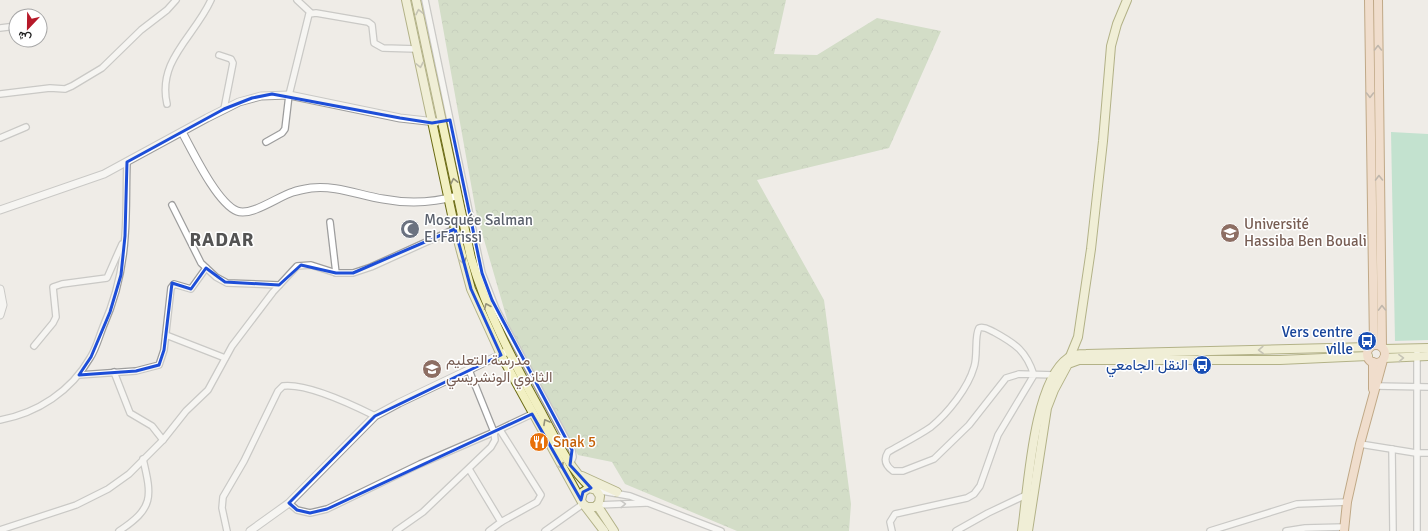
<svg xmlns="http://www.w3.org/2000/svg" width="1428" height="531" font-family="Signika,Vazirmatn,sans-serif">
  <defs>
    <pattern id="forest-crowns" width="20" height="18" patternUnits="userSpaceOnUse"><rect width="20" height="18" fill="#b1c9a1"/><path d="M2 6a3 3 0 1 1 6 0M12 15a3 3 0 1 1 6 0" fill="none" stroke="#98ac8a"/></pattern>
  </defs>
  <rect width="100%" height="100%" fill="#efece7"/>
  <polygon fill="url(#forest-crowns)" points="438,0 786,0 774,54 817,55 877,18 941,31 889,148 757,180 824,300 851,504 849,531 737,531 625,484 612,462 578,455 509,326 476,212"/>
  <polygon fill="#8fd4b2" points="1391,132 1428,134 1428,340 1395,341"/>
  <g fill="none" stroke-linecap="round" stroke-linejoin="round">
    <g stroke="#9d9d9d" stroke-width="8">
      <g id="minor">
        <polyline points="297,0 311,13"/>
        <polyline points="425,0 482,273 496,309 572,450 573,457 570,465"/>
        <polyline points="0,28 16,26"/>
        <polyline points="219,55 231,59 233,63 224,109"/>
        <polyline points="0,94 50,88 65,89 72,86 102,68 141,30 167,10 176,0"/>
        <path d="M167,104C157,60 195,36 211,0"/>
        <polyline points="0,138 26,127"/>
        <polyline points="266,142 282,133 285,129 289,95 309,14 316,13 368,22 372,25 374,43 383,48 417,49"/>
        <polyline points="172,205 201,263 216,277 227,283 279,285"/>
        <polyline points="330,222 336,273"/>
        <polyline points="166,335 225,358"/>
        <polyline points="34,346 53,323 56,317 53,287 62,284 107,278 122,244"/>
        <polyline points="1417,353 1417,531"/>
        <polyline points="114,372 130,413 152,426 163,440"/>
        <polyline points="79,375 136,371 159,365 164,350 171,288 174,284 191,289 206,268"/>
        <polyline points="1376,386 1428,387"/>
        <path d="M0,420C38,413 71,391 90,358C96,349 99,337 103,327C116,298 123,268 125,236C127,211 126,187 127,162"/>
        <polyline points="500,430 541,495 537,502 501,522"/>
        <polyline points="1360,444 1416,453 1428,453"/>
        <polyline points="1392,449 1393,531"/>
        <polyline points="469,469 501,522 489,531"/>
        <polyline points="596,490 630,496 721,531"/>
        <polyline points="289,503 297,510 310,513 327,509 420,464 494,432 469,370"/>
        <polyline points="598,505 646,503"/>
        <polyline points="0,530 76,505 108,489 129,474 163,440 186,411 208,390 232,346 273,292 297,266 311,265 336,273 353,273 371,267 455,229"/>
        <path d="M119,531C154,508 152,497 143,459"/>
        <path d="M227,531L222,508L223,497L244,461L278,391L283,386C307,383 353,405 375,416"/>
        <polyline points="396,531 423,512 491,447 495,440 494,432 532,414"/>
        <polyline points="545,531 583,504"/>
        <path d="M892,531L890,522L895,514L967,498L974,494L980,486L998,435L1034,375C1026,351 1016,344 994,332C989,330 985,326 979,328C974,336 978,356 974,367C968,388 948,413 931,427C918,436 902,444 888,452C883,460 886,466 893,471H903L934,459L969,425L1006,378L1019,374L1056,375"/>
        <polyline points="956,531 988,513 1028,494"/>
        <polyline points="1210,531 1297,504 1347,502"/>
        <polyline points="1286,531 1305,528 1344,527"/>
      </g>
    </g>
    <g stroke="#9d9d9d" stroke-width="9">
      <g id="tertiary">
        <path d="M182,132C193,152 217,203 237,211C251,217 279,196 293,192C299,190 305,189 311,188C335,185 359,195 383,199C409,204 432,203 457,196"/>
        <polyline points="0,210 104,174 207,118 239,102 261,96 289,95 400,118 436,122"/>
        <polyline points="0,289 3,305 0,315"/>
        <polyline points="250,531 289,503 375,416 399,403 506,352"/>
      </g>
    </g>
    <g stroke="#6a6a13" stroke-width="10">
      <g id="secondary">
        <polyline points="406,0 455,229 471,289 501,355 583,504 587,507 595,507 599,503 600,496 596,490 589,488 583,492 581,500"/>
        <path d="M416,0L471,258C487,312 513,361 540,410C555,438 568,467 591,488"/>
        <polyline points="1384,349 1428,348"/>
        <polyline points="1384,358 1428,356"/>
        <polyline points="1069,359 1078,337 1091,249 1103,141 1111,46 1117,24 1127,0"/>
        <polyline points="582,476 617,492"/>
        <polyline points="597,505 614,531"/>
        <polyline points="585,506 604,531"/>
        <path d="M1022,531C1028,490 1033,382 1068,358C1073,354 1080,354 1086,354L1370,347"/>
        <polyline points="1028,531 1047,408 1054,390 1068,364 1079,360 1280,360 1368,356"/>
      </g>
    </g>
    <g stroke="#885613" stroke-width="10">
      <g id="primary">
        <polyline points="1369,0 1374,345"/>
        <polyline points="1378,0 1382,347"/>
        <circle cx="1376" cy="354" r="9"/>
        <polyline points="1373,389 1373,362"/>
        <polyline points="1344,531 1347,502 1360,444 1383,360"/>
      </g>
    </g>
    <use href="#minor" stroke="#fff" stroke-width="5.5"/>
    <use href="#tertiary" stroke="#fff" stroke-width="7"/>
    <use href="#secondary" stroke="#f2f0c2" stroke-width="8"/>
    <use href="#primary" stroke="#f1cbaa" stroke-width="8"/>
  </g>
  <defs><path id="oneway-chevron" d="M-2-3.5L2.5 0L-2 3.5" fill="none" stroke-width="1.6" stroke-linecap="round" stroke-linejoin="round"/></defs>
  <g stroke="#949279">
    <use href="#oneway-chevron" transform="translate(419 12) rotate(-102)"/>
    <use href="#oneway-chevron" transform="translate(420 65) rotate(78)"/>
    <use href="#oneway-chevron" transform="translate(454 181) rotate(-102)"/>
    <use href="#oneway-chevron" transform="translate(463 261) rotate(74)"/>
    <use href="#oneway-chevron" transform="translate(487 306) rotate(-113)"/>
    <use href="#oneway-chevron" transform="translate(1261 350) rotate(178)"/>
    <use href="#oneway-chevron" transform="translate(1401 358) rotate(-1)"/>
    <use href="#oneway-chevron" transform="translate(546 422) rotate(-119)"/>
    <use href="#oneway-chevron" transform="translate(561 466) rotate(60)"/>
  </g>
  <g stroke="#887665">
    <use href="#oneway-chevron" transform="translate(1378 48) rotate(-90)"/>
    <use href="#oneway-chevron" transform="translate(1370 95) rotate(90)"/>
    <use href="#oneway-chevron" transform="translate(1379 178) rotate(-91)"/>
    <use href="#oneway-chevron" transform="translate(1382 308) rotate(-91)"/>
  </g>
  <use stroke="#9b9b9b" href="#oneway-chevron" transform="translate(623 504) rotate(-2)"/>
  <path d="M0 0H1428V531H0ZM272,94L400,118L432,123L450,120L482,273L492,300L572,450L570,465L591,488L583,492L581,500L532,414L327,509L310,513L297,510L289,503L375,416L501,355L471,289L455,229L353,273H336L301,265L279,285L225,282L206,268L191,289L172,283L164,350L159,365L136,371L79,375L91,357L110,312L121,275L125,236L127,162L224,109L252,98Z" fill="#efece7" fill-opacity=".55" fill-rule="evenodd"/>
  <path fill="none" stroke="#1d4ed8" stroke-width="3" stroke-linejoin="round" d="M272,94L400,118L432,123L450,120L482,273L492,300L572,450L570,465L591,488L583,492L581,500L532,414L327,509L310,513L297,510L289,503L375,416L501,355L471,289L455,229L353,273H336L301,265L279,285L225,282L206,268L191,289L172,283L164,350L159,365L136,371L79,375L91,357L110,312L121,275L125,236L127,162L224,109L252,98Z"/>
  <defs>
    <g id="mosque-disc" transform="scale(1)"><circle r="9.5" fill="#6b7280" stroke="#fff"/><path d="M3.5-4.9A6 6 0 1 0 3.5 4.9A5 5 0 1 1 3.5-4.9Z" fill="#fff"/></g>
    <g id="university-disc" transform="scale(1)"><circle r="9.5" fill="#8d6e63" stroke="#fff"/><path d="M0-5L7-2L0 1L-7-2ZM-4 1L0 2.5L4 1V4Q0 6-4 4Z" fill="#fff"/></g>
    <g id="bus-disc" transform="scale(1)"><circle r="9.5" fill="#1a4fb4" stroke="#fff"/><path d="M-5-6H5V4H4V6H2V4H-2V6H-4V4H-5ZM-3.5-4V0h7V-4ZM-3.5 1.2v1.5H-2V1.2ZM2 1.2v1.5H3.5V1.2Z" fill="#fff"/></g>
    <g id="school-disc" transform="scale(1)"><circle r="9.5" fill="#8d6e63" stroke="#fff"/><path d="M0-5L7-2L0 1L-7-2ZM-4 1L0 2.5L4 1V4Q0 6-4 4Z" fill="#fff"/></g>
    <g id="restaurant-disc" transform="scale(1)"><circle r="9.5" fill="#e8710a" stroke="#fff"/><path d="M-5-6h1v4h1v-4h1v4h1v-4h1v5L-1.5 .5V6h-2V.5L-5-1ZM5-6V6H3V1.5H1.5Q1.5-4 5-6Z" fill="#fff"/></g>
  </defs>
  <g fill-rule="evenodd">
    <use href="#mosque-disc" x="410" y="229"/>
    <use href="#university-disc" x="1230" y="233"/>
    <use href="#bus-disc" x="1367" y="341"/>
    <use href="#bus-disc" x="1202" y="365"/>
    <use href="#school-disc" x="432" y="369"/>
    <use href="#restaurant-disc" x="539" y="442"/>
  </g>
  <g text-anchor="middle" stroke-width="3" stroke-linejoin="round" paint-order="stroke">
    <g font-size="15" fill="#5b616d" stroke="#fff" text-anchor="start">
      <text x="424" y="225">Mosquée Salman<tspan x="424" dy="17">El Farissi</tspan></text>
    </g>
    <g font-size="15" fill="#785e54" stroke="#fff" text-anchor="start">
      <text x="1244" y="229">Université<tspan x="1244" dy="17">Hassiba Ben Bouali</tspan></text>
      <text x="446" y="365">مدرسة التعليم<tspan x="446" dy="17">الثانوي الونشريسي</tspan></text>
    </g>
    <g font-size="15" fill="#164399" stroke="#fff" text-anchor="end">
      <text x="1353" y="337">Vers centre<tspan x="1353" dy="17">ville</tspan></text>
      <text x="1188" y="370">النقل الجامعي</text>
    </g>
    <g font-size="15" fill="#c56008" stroke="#fff" text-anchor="start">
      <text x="553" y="447">Snak 5</text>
    </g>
    <g font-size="19" font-weight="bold" letter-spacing="1" fill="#535353" stroke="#fff">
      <text x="222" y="246">RADAR</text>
    </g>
  </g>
  <g transform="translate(28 28) rotate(202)"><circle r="19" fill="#ffffff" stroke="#a6a6a6"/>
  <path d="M0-3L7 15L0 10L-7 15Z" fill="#b61929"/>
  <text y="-6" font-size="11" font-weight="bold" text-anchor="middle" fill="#202020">ش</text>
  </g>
</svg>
